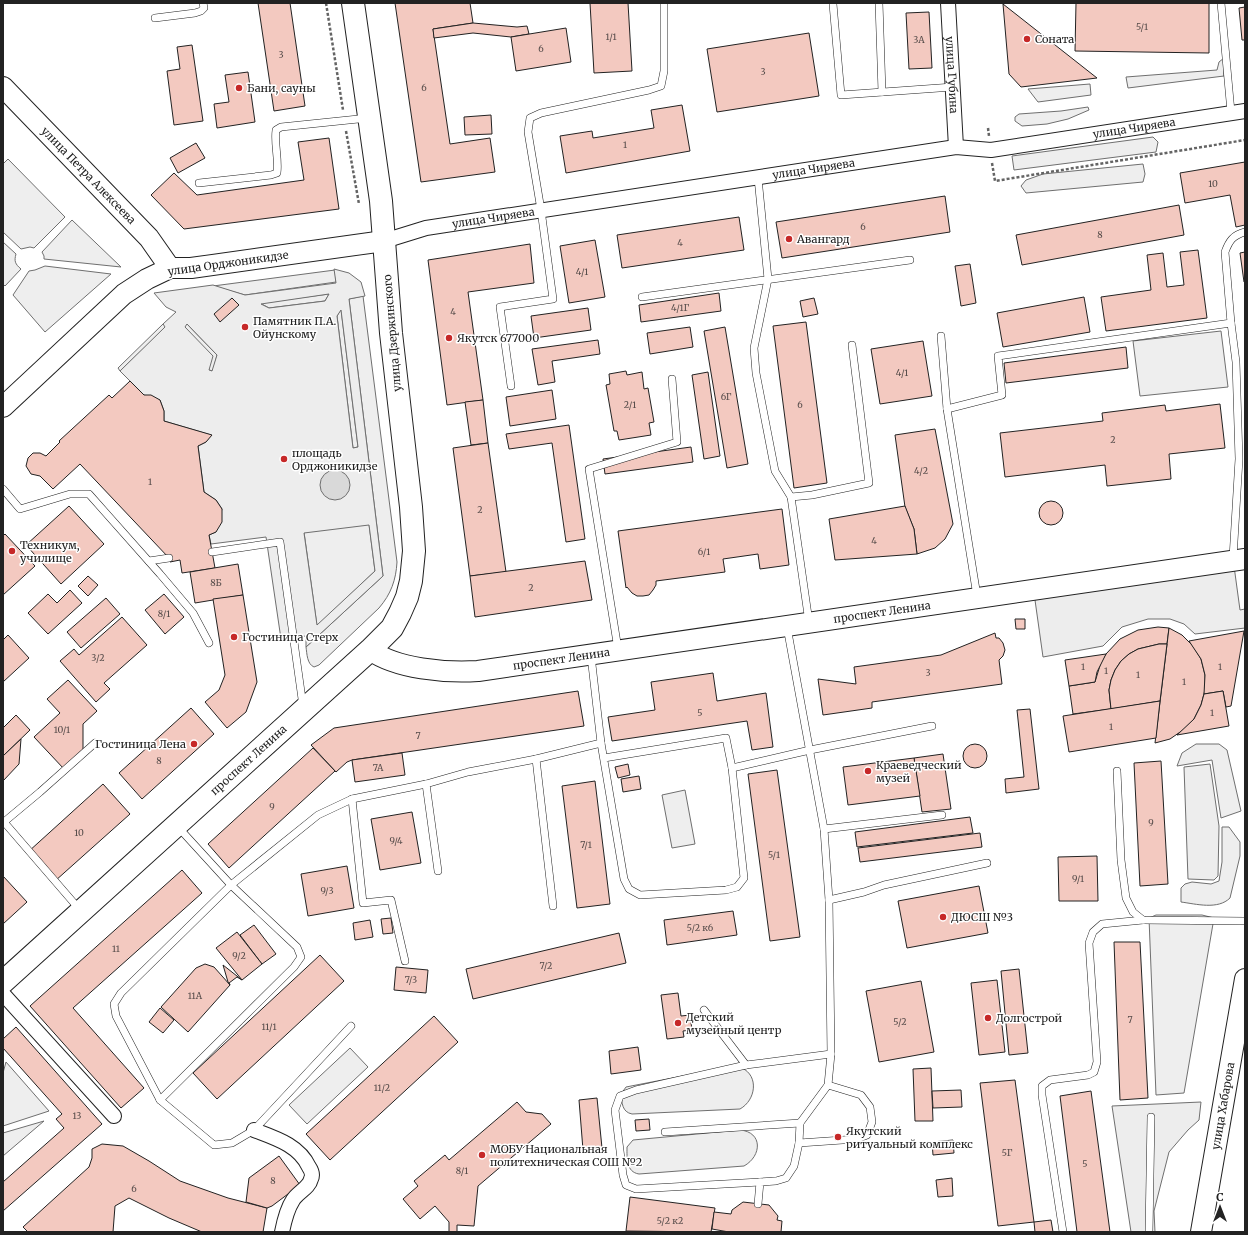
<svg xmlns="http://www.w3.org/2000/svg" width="1248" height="1235" font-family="Merriweather,serif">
  <rect width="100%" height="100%" fill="#fff"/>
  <g fill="#eee" stroke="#6f6f6f">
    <polygon points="1224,58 1224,76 1128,88 1126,77 1217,70 1219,62"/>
    <polygon points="1090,84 1091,95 1038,102 1028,89"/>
    <polygon points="1088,107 1089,110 1068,119 1047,124 1022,126 1015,121 1015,117 1019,114 1061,111"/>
    <polygon points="1153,137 1158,142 1156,152 1014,170 1012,156"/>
    <polygon points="8,159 65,217 34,248 30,247 21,249 3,232 3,164"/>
    <polygon points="1143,164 1145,174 1143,182 1026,193 1021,186 1026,180 1043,174"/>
    <polygon points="72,220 121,267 44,259 44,256 42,252"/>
    <path d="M3,242L16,254C14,261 15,264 21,269L5,286L3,284Z"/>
    <polygon points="45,266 111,274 45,332 13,295 29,271 35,270"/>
    <polygon points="335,270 336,282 245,295 213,286"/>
    <polygon points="329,294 325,301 269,308 260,303"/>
    <path d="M363,296L397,562C396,580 391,594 379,608L319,665L314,667C307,664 307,654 306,647L383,576L349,299Z"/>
    <polygon points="341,309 358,447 353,448 337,316"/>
    <polygon points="163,324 166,327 120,371 118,368"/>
    <polygon points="187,324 217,355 213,371 209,370 184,327"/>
    <polygon points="1221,331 1228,387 1140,396 1133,341"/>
    <polygon points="369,524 375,571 317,626 304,532"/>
    <polygon points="1196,744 1219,744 1227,750 1241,811 1221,818 1212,760 1177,766 1182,753"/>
    <polygon points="685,790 695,844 672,848 662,795"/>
    <path d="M1222,827H1229L1240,842V856L1230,898C1218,910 1196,904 1181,902V888L1185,884L1192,882L1211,884L1219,881L1222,862Z"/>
    <polygon points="1156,915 1202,915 1214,918 1184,1093 1156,1095 1149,918"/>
    <polygon points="350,1048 368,1067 307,1124 289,1105"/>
    <polygon points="6,1062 49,1111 3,1126 3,1073"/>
    <path d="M729,1067C733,1067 738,1066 742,1068C759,1076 756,1100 740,1109L632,1114C622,1112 622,1103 621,1094L626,1087Z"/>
    <polygon points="44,1121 3,1156 3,1133"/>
    <path d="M740,1130C763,1132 762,1156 744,1166L639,1174C626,1172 627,1158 627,1147L633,1140Z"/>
  </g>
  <g fill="#ededed" stroke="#6f6f6f" fill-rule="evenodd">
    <path d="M334,269L349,273L361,282L365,296L349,299L383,576L306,647V636L281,639L266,537L211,544L209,535L216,532L222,509L216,500L204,492L198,446L206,442L211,435L164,421V411L160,400L144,395L120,371L165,327L163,324L176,312L166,307L154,293L213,285L245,295L336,283ZM329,294L325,301L269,308L261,304ZM341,310L358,447L353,448L337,316ZM187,324L217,355L212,371L209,370L213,356L185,327ZM369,525L375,571L317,625L304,533Z"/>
    <polygon points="1234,566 1240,610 1245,609 1245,628 1195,634 1184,624 1170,619 1148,619 1122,627 1103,646 1043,657 1034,593"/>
    <polygon points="1210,764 1219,826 1218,876 1214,880 1188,879 1184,767"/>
    <polygon points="1201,1102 1199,1120 1188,1130 1169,1152 1154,1211 1155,1232 1131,1232 1112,1106"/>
  </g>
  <circle fill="#d9d9d9" stroke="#6f6f6f" cx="335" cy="485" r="15"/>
  <g fill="#f3c9c0" stroke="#222">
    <polygon points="258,3 290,3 305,106 274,111"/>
    <polygon points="395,3 470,3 473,23 433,29 450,144 490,138 495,172 421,182"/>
    <polygon points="590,3 628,3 632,71 594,73"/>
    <polygon points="1076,3 1209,3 1209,53 1075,51"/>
    <polygon points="1003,4 1097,78 1021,87 1009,74"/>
    <polygon points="1245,7 1245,40 1242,40 1239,8"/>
    <polygon points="929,12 932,68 909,69 906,13"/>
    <polygon points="473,23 517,27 527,26 529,34 511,37 473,33 434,38 433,29"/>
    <polygon points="566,28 571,62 516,71 511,37"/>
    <polygon points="809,33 819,96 717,112 707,49"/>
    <polygon points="192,45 203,121 174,125 167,71 180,69 177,47"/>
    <polygon points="248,72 255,122 217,128 214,104 229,102 225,75"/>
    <polygon points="682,105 690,151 566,173 560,136 592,131 593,138 654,128 651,110"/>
    <polygon points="491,115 492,134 465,135 464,117"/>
    <polygon points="329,138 339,209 184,229 151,195 174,173 197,195 304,180 298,142"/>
    <polygon points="196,143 205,158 178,173 170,158"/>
    <polygon points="1245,162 1245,225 1236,227 1230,195 1185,203 1180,173"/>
    <polygon points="945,196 950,232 782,258 776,222"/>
    <polygon points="1179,205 1184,235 1022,265 1016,235"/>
    <polygon points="739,217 744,250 622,268 617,235"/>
    <polygon points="595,240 605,297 569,303 560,246"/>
    <polygon points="530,244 534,283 468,292 483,400 447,405 428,260"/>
    <polygon points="1198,250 1207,318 1106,331 1101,297 1151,290 1147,255 1163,253 1167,287 1184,285 1180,252"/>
    <polygon points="1245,252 1245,282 1244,282 1240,253"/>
    <polygon points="970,264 976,303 961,306 955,266"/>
    <polygon points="719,293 721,311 641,322 639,305"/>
    <polygon points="1084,297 1090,332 1003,347 997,313"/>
    <polygon points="232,298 239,305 220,322 214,314"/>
    <polygon points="814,298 818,314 803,317 800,301"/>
    <polygon points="588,308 591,330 534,338 531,316"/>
    <polygon points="806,322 827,483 794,488 773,326"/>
    <polygon points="690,327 693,347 650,354 647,333"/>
    <polygon points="725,327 748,464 727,468 704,331"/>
    <polygon points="598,340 600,354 552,361 555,382 538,385 532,349"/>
    <polygon points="923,341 932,396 880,404 871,349"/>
    <polygon points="1126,347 1128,368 1006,383 1004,363"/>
    <polygon points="626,371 627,375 642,372 644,389 648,388 654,422 649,423 651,435 619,440 617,431 614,431 606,385 610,384 609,374"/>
    <polygon points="708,372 720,456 704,459 692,375"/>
    <polygon points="130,381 144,395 151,395 160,400 164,411 164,421 212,435 206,442 198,446 204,492 216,500 222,509 222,522 216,532 209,535 215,568 182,573 180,560 170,562 169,558 80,464 53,489 40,476 31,474 26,466 28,458 33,453 40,453 46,456 60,442 59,441 109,395 112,398"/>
    <polygon points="552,390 556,419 510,426 506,397"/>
    <polygon points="483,400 488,443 471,445 465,402"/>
    <polygon points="1220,404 1225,448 1169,454 1171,479 1107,486 1105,465 1005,477 1000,433 1103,421 1102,413 1165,405 1166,411"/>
    <polygon points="569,425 585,539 566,542 552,443 509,449 506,434"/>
    <polygon points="935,429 953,524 945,539 935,548 917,554 914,529 905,507 895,435"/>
    <polygon points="488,443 506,572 470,576 453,448"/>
    <polygon points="691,447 693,462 605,474 603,459"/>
    <circle cx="1051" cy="513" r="12"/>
    <polygon points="69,506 104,544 61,584 26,545"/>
    <polygon points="905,506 914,529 917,554 835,560 829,519"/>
    <polygon points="782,509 789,565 760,569 758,554 723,559 725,572 656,581 656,585 653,590 649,595 643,596 637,596 632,593 627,587 626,588 618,531"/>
    <polygon points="5,534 35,566 3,595 3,536"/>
    <polygon points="585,561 592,600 475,617 470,576"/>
    <polygon points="238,564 243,595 195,603 190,572"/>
    <polygon points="88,576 98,585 88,596 78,586"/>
    <polygon points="70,590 82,603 48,634 28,613 48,594 57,603"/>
    <polygon points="164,594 184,617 165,634 145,610"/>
    <polygon points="243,595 257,682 246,712 227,728 205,702 219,690 225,675 213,599"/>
    <polygon points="106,598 120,614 81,648 67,632"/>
    <polygon points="122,617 147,645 104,683 110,689 96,702 60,661 74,649 79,655"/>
    <polygon points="1015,619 1025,619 1025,629 1016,629"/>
    <polygon points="1158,627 1169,628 1167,644 1159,644 1138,649 1129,654 1121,661 1115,670 1111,680 1109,690 1111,709 1073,714 1069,686 1095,682 1101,662 1106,654 1120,639 1138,630"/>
    <polygon points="1169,628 1182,635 1193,646 1201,659 1205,675 1205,690 1201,705 1194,719 1183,730 1170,739 1155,743"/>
    <polygon points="1244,631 1231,706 1226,707 1223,691 1204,694 1205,675 1201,659 1189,641"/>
    <polygon points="995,633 996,638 999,638 1003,643 1005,650 1003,656 999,660 1002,684 872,702 872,708 823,715 818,679 856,684 854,667 941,655"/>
    <polygon points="8,635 29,658 3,682 3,640"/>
    <polygon points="1159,644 1167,644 1160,701 1111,709 1109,690 1111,680 1115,670 1121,661 1129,654 1138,649"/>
    <polygon points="1106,654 1097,672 1095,682 1069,686 1065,660"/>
    <polygon points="713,673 717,701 766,693 773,747 752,750 747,721 612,741 608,717 655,710 651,682"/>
    <polygon points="68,680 97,711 83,724 83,751 64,769 34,737 60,713 47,699"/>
    <polygon points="578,691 584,726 352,760 347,762 336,772 311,745 334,728"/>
    <polygon points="1223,691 1229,726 1177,735 1194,719 1201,705 1204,694"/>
    <polygon points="1160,701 1156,738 1069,752 1063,716"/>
    <polygon points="191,708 214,734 142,799 119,773"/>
    <polygon points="1030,709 1039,789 1006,793 1005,779 1024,777 1017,710"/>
    <polygon points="16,715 30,730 3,756 3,728"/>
    <polygon points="21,739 19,764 3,781 3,756"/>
    <circle cx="975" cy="756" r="12"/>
    <polygon points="313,748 335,771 229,868 208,844"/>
    <polygon points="402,753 405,775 355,782 352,760"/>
    <polygon points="943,754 951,809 922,812 914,758"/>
    <polygon points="914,758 920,796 848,805 843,767"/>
    <polygon points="1161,761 1168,884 1140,886 1134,763"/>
    <polygon points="628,764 630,775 618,778 615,767"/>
    <polygon points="777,770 800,937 770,941 748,774"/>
    <polygon points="639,776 641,789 623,792 621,779"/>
    <polygon points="595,781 610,904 577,908 562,786"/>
    <polygon points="103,784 130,814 55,881 28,852"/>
    <polygon points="412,812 421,863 380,870 371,819"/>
    <polygon points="970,817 973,833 857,847 855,832"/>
    <polygon points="980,833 982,847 860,862 858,848"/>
    <polygon points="1097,856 1098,901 1059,901 1058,857"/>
    <polygon points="347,866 354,908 308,916 301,874"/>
    <polygon points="182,870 202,893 73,1008 144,1088 121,1108 30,1006"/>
    <polygon points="3,876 27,902 3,924"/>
    <polygon points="979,886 988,933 907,948 898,901"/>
    <polygon points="733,911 737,935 667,945 664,920"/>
    <polygon points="391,918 393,933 383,934 381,919"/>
    <polygon points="370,920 373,937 355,940 353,923"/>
    <polygon points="254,925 276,954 262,964 240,935"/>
    <polygon points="237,932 262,964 242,980 216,948"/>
    <polygon points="619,933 626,963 473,999 466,969"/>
    <polygon points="1114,942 1140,942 1148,1098 1120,1100"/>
    <polygon points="320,955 344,981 217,1099 193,1073"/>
    <polygon points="205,964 214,967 230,985 188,1032 161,1007 196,968"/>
    <polygon points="223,965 242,980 237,977 229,983 230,985 228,982"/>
    <polygon points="396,967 428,970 426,993 394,990"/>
    <polygon points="1019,969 1028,1053 1009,1055 1001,971"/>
    <polygon points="997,980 1005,1052 979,1055 971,983"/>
    <polygon points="921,981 934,1052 879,1062 866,991"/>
    <polygon points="678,993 681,1016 690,1015 692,1030 683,1031 684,1037 667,1039 661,995"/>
    <polygon points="160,1008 174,1020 163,1033 149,1022"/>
    <polygon points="434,1016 458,1042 330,1160 306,1134"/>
    <polygon points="16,1027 102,1124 3,1211 3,1182 64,1128 56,1119 62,1114 3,1048 3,1039"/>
    <polygon points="638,1047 641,1070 611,1074 609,1051"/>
    <polygon points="931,1068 933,1121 915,1121 913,1069"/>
    <polygon points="1015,1080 1034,1222 998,1226 980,1083"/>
    <polygon points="961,1090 962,1107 933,1108 932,1091"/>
    <polygon points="1091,1091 1110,1232 1077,1232 1060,1096"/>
    <polygon points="597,1098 602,1148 583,1150 579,1100"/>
    <polygon points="517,1102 526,1112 542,1114 551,1124 478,1186 474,1226 457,1225 457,1232 449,1232 449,1222 435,1206 420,1219 403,1199 418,1186 414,1181 445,1155 449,1160"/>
    <polygon points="649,1119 650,1130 636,1131 635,1120"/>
    <polygon points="953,1140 954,1153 933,1155 932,1142"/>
    <polygon points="102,1144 123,1146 149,1161 180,1181 228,1198 267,1208 263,1232 202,1232 169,1218 129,1198 115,1206 113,1232 28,1232 23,1227 89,1167 92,1158 92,1149"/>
    <polygon points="279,1156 300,1185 272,1206 267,1208 246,1202 249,1178"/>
    <polygon points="952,1178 953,1196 938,1197 936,1180"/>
    <polygon points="630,1197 715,1208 711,1232 626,1231"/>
    <polygon points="743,1202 769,1205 778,1216 777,1220 782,1221 781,1232 729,1232 712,1229 714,1212 731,1214 732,1210"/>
    <polygon points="1051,1220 1053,1232 1035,1232 1034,1222"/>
  </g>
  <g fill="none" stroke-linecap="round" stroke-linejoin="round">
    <g stroke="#222" stroke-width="8">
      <g id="lane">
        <polyline points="879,3 882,92"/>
        <polyline points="1221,3 1231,112"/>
        <polyline points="833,4 841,95 953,87"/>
        <polyline points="155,18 195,13 201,11 204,8 203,3"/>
        <polyline points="758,178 768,279 754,348 756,373 775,471 791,497 809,622"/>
        <path d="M199,183L271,175L277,173C279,159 274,144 276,130L281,127L368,118"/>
        <polyline points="642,297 910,260"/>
        <polyline points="1231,323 1236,362 1239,459 1233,558"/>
        <polyline points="941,336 947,409 977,596"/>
        <polyline points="511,386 500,307 553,299 541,210 528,132 530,118 541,113 649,90 661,86 664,71 664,3"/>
        <path d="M947,409L1002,395L998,356L1231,323L1225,252C1229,241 1233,235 1245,232"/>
        <polyline points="3,489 20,509 70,494 89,494 160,574 193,613 209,643"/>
        <polyline points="791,497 812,495 869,483 852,345"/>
        <polyline points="212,552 280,542 303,706"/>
        <polyline points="149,561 169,558"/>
        <polyline points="787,627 824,829 829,900 864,892 884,885 987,863"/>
        <polyline points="618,649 589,469 677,442 672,379"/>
        <polyline points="601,743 624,879 629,889 640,895 726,890 737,887 744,878 732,768 726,738 604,758"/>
        <polyline points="536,759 553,906"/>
        <polyline points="732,768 810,750 932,726"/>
        <polyline points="1117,771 1121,860 1126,898 1133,912 1143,920 1245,921"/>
        <polyline points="426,784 438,871"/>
        <polyline points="352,799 363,903 391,900 405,961"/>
        <polyline points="178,827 231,885 297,947 301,957 294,967 160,1100 214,1145 232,1143 254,1130 351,1026"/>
        <polyline points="824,829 942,815"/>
        <polyline points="80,910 4,822 40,792 95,743"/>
        <polyline points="704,1010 746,1065"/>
        <polyline points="160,1100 116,1016 114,1004 121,993 231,885 318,815 352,799 426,784 468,772 536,759 601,743 591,656"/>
        <polyline points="665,1132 800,1123"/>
        <polyline points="799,1143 857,1139 867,1135 872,1122 870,1107 861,1095 828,1085"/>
        <polyline points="760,1182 636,1189 626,1185 623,1175 615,1110 620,1096 636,1090 746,1065 831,1054"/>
        <polyline points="758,1204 760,1182 776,1181 786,1178 794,1166 799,1143 800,1123 828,1085 831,1054 829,900"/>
        <polyline points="1063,1232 1042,1095 1042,1086 1050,1080 1088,1075 1094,1072 1097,1062 1089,943 1093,932 1102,924 1143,920"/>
        <polyline points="1149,1232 1151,1117"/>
      </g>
    </g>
    <g stroke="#222" stroke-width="16">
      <g id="street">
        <path id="s1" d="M948,3L956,147"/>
        <path id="s2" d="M384,241L426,228L956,147L991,150L1245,111"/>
        <polyline points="3,994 114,1116"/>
        <path d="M254,1130C275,1138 299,1145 309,1167C311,1170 313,1175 311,1179C309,1188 298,1192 293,1200C287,1209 284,1222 282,1232"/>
      </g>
    </g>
    <g stroke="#222" stroke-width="22">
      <g id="secondary">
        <path id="s3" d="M3,87L149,238L170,268"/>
        <polyline points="3,407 124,294 147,279 170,268 191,268 384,241"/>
        <path id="s4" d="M370,650C397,669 445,673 478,671L1245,559"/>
        <path id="s5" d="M1201,1232L1245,979"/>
      </g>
    </g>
    <g stroke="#222" stroke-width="24">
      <g id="primary">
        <path id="s6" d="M3,982L370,650L392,628L400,613L407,597L411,581L414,551L411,507L391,333L381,201L353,3"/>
      </g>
    </g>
    <g stroke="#646464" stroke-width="2.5" stroke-dasharray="3 2" stroke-linecap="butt">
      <polyline points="326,3 343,110"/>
      <polyline points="988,128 989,136"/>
      <polyline points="346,131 359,204"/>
      <polyline points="992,163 995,181 1245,140"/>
    </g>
    <use href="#lane" stroke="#fff" stroke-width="7"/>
    <use href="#street" stroke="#fff" stroke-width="14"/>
    <use href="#secondary" stroke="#fff" stroke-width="20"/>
    <use href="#primary" stroke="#fff" stroke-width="22"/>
  </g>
  <g fill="#c62828" stroke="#fff" stroke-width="1.5">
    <circle cx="1027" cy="39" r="4"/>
    <circle cx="239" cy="88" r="4"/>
    <circle cx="789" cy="239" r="4"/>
    <circle cx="245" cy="327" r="4"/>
    <circle cx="449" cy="338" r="4"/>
    <circle cx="284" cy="459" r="4"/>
    <circle cx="12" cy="551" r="4"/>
    <circle cx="234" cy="637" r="4"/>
    <circle cx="194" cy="744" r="4"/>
    <circle cx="868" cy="771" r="4"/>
    <circle cx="943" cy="917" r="4"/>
    <circle cx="988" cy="1018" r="4"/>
    <circle cx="678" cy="1023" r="4"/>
    <circle cx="838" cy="1137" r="4"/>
    <circle cx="482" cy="1155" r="4"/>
  </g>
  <g text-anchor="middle" stroke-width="3" stroke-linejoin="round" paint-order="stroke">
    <g font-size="9" fill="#564c4a">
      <text x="1142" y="30">5/1</text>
      <text x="611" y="40">1/1</text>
      <text x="919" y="43">3А</text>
      <text x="541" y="52">6</text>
      <text x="281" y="58">3</text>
      <text x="763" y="75">3</text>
      <text x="424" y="91">6</text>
      <text x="625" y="148">1</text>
      <text x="1213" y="187">10</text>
      <text x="863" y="230">6</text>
      <text x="1100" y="238">8</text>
      <text x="680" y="246">4</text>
      <text x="582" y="275">4/1</text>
      <text x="680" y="311">4/1Г</text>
      <text x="453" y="315">4</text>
      <text x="902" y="376">4/1</text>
      <text x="726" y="400">6Г</text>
      <text x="630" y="408">2/1</text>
      <text x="800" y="408">6</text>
      <text x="1113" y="443">2</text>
      <text x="921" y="474">4/2</text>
      <text x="150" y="485">1</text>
      <text x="480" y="513">2</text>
      <text x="874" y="544">4</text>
      <text x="704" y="555">6/1</text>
      <text x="216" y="586">8Б</text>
      <text x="531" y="591">2</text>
      <text x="164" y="617">8/1</text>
      <text x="98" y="661">3/2</text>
      <text x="1083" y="670">1</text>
      <text x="1220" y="670">1</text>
      <text x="1106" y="674">1</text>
      <text x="928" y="676">3</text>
      <text x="1138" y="678">1</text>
      <text x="1184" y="685">1</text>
      <text x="700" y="716">5</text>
      <text x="1212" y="716">1</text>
      <text x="1111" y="730">1</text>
      <text x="62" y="733">10/1</text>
      <text x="418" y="739">7</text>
      <text x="159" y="764">8</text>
      <text x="378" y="771">7А</text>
      <text x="272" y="810">9</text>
      <text x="1151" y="826">9</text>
      <text x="79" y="836">10</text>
      <text x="396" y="844">9/4</text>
      <text x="586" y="848">7/1</text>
      <text x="774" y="858">5/1</text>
      <text x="1078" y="882">9/1</text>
      <text x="327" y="894">9/3</text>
      <text x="700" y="931">5/2 к6</text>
      <text x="116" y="952">11</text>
      <text x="239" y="959">9/2</text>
      <text x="546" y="969">7/2</text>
      <text x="411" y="983">7/3</text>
      <text x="195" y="999">11А</text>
      <text x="1130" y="1023">7</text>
      <text x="900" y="1025">5/2</text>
      <text x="269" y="1030">11/1</text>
      <text x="382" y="1091">11/2</text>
      <text x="77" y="1119">13</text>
      <text x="1007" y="1156">5Г</text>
      <text x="1085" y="1167">5</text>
      <text x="462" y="1174">8/1</text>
      <text x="273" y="1184">8</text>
      <text x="134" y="1192">6</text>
      <text x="670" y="1224">5/2 к2</text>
    </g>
    <g font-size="11" fill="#222" stroke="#fff" text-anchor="start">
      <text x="1035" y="43">Соната</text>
      <text x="247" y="92">Бани, сауны</text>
      <text x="797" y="243">Авангард</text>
      <text x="253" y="325">Памятник П.А.<tspan x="253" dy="13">Ойунскому</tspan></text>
      <text x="457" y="342">Якутск 677000</text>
      <text x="292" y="457">площадь<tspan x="292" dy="13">Орджоникидзе</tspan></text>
      <text x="20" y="549">Техникум,<tspan x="20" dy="13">училище</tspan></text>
      <text x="242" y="641">Гостиница Стерх</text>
      <text x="186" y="748" text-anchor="end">Гостиница Лена</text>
      <text x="876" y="769">Краеведческий<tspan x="876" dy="13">музей</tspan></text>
      <text x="951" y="921">ДЮСШ №3</text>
      <text x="686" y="1021">Детский<tspan x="686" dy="13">музейный центр</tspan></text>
      <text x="996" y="1022">Долгострой</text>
      <text x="846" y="1135">Якутский<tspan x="846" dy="13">ритуальный комплекс</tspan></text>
      <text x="490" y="1153">МОБУ Национальная<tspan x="490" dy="13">политехническая СОШ №2</tspan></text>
    </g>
    <g font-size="11" fill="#222" stroke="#fff">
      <text dy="4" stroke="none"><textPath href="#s1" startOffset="72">улица Губина</textPath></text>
      <text dy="4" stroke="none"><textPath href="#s2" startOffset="760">улица Чиряева</textPath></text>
      <text dy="4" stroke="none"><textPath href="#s2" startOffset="436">улица Чиряева</textPath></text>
      <text dy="4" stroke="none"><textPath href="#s3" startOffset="123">улица Петра Алексеева</textPath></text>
      <text dy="4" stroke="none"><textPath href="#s2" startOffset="112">улица Чиряева</textPath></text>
      <text transform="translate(228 263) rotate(-8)" y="4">улица Орджоникидзе</text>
      <text transform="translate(392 333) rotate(-95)" y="4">улица Дзержинского</text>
      <text dy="4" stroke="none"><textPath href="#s4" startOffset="520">проспект Ленина</textPath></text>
      <text dy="4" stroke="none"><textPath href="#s4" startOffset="196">проспект Ленина</textPath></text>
      <text dy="4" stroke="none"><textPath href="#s6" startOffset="331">проспект Ленина</textPath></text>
      <text dy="4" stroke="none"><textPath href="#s5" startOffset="128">улица Хабарова</textPath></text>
    </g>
  </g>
  <rect width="1248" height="1235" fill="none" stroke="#222222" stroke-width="8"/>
  <g transform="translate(1220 1207)" stroke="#ffffff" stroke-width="3" paint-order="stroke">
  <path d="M0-3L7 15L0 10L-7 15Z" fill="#222222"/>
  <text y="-6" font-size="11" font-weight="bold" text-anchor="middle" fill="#222222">С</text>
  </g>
</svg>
